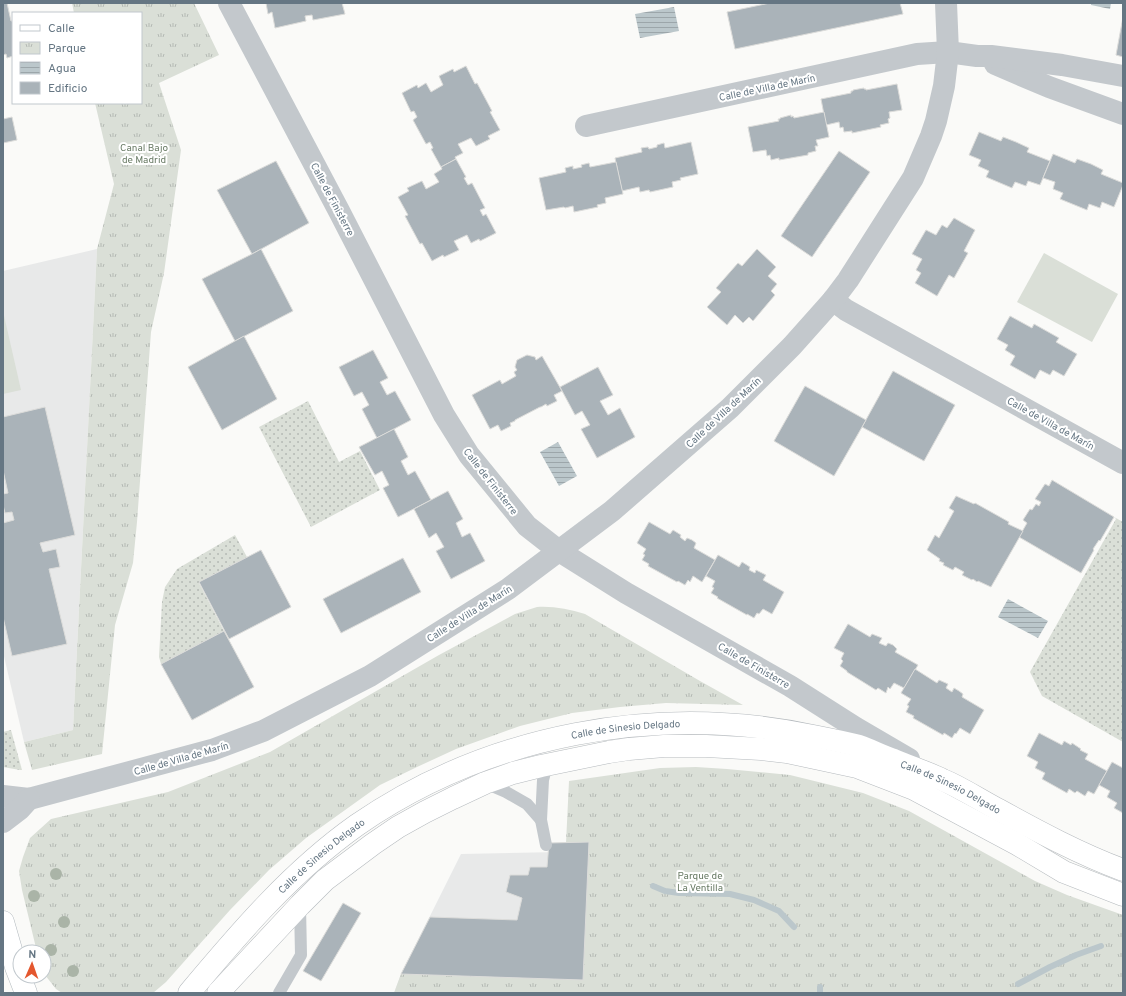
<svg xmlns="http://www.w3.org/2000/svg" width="1126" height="996" font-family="Overpass,sans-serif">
  <defs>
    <pattern id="grass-dots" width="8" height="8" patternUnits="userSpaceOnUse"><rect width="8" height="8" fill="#dadfd7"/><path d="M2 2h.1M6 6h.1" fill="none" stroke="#b4b9b4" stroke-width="1.8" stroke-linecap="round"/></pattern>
    <pattern id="park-tufts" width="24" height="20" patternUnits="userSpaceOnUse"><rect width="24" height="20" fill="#dadfd7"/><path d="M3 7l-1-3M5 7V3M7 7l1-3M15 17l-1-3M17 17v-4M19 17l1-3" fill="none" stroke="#b4b9b4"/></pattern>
    <pattern id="water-rules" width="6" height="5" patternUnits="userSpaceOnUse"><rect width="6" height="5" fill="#bbc7cb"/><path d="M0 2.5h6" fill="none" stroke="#9ca6aa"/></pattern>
  </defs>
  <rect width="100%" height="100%" fill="#fafaf8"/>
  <g fill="#e8e9e9">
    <polygon points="97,249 73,730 24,742 3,652 3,271"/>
    <polygon points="609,851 607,993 394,993 401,974 461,854"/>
  </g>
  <g fill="url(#grass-dots)">
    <polygon points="308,401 339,462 360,451 380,490 311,527 259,427"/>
    <polygon points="1114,517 1123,522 1123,742 1042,696 1030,672 1116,519"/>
    <polygon points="235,535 247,557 199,583 224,631 161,664 159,657 162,602 165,587 177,569"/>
    <polygon points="11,730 22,770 20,770 3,767 3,732"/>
  </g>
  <g fill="url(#park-tufts)">
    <polygon points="72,3 194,3 219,55 159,83 181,150 164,273 151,332 137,522 133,563 115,625 102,754 32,770 24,742 73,730 97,249 114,184 95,103 141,103 141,13 74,13"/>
    <path d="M537,607C553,606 569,609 585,614L700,681L743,705L666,703L620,707L572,713L520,726L495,735L456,749L417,767L380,785L306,838L269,870L230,910L166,982L153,993H62L56,989L45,975L44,973V952H37L22,890L19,871L23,857L30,838L51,819L168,792L270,752L439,655L515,614Z"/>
    <polygon points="696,767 727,769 790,775 863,793 909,811 1035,881 1067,895 1123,915 1123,993 394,993 401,974 583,980 589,842 566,843 569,781 660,768"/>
  </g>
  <g fill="#dadfd7">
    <polygon points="1044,253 1118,294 1092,342 1017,302"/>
    <polygon points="3,311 21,390 3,394"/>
  </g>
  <g fill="url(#water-rules)">
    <polygon points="1091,3 1111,3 1110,9 1091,5"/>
    <polygon points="674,7 679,31 640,38 635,14"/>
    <polygon points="558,442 577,476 559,486 540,452"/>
    <polygon points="1008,599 1048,621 1038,638 998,617"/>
  </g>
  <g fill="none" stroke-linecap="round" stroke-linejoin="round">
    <g stroke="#bbc7cb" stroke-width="6">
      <polyline points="653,886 665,891 679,893 730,894 754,900 779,911 794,927"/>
      <polyline points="1018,984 1050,967 1076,955 1101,946"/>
      <polyline points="820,987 820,993"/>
    </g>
  </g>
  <g fill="#aab3b9" stroke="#dcdcda">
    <polygon points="3,3 8,3 7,3 11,21 13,21 13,56 7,58 6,54 3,55"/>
    <polygon points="266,3 342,3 345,14 313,20 312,15 305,16 306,21 275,28 272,12 268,14"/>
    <polygon points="770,3 900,3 903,14 735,49 727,12"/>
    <polygon points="1123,17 1123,57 1116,55"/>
    <polygon points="466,66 475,84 477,83 492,111 490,112 500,130 488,136 490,139 476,146 471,138 458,144 463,153 455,157 456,159 441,167 431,149 433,148 430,142 426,144 413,120 417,117 414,111 411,112 402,93 417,85 418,88 426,83 431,92 443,85 439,76 453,69 454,72"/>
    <polygon points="897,84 902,110 889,112 890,118 888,119 889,123 880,125 881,127 852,133 852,131 844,132 843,127 840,128 839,122 826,125 821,99 851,93 851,91 853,91 853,90 864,88 864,89 866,89 866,90"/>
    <polygon points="824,112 829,137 816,140 818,146 815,146 816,151 808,153 808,155 779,160 779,158 771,160 770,155 767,156 766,150 753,152 748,127 779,121 778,119 780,119 780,118 791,115 791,117 793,116 794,118"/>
    <polygon points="12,117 17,140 3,143 3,119"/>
    <polygon points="979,132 1001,141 1003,137 1016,142 1029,148 1027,152 1050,161 1040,185 1028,181 1026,186 1015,182 1012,188 986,177 989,171 978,166 981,160 969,155"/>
    <polygon points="691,142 698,174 680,178 681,180 672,182 673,187 650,192 649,190 640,192 639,187 622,191 615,158 642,152 641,148 648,147 649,149 657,147 657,145 664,143 665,148"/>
    <polygon points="839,151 870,172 812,257 781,236"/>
    <polygon points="1053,154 1075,163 1077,159 1091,164 1103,170 1101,174 1123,183 1123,185 1114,207 1102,202 1100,208 1089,204 1087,210 1060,199 1063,193 1053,189 1055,182 1043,178"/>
    <polygon points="456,159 466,177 464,178 468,185 472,183 485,208 480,210 483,216 486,214 496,233 480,241 479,239 471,243 467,235 454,241 459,250 444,257 443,255 432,261 422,243 420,244 405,216 408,215 398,197 409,191 407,188 422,181 426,189 439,182 434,174 442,169 441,167"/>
    <polygon points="276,161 309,223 252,254 217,190"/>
    <polygon points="616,162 623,194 605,198 606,203 597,205 598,207 574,212 573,206 565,208 564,207 546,210 539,178 566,172 565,168 573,166 573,169 582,167 581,165 589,163 590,167"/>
    <polygon points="954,218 975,230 964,251 968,253 954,278 949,275 937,296 915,283 921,273 916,270 922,259 912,254 926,230 936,235 942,225 947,228"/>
    <polygon points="261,249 293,311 235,341 202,279 252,254"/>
    <polygon points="757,249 776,267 768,276 777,284 771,291 775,295 753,321 749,317 743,323 735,315 727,325 707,307 721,292 716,288 738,263 742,266"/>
    <polygon points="1010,316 1032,328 1034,324 1059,338 1056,342 1077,354 1064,376 1053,370 1050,375 1040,370 1035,379 1010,365 1015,356 1005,350 1008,345 997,339"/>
    <polygon points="244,336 277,399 222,430 188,367"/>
    <polygon points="373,350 388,378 380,382 387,395 395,391 411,420 377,438 362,409 369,405 362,392 354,396 339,367"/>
    <polygon points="527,355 535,357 536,360 542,356 562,391 554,395 557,401 547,406 546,404 541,407 540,407 515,420 515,421 510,423 511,426 501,431 498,425 490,429 472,395 500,380 502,384 516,376 514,372 517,370 515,367 517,360"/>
    <polygon points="598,367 613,395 600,401 608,415 620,408 635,437 597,458 581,429 590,425 582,411 575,415 560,387"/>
    <polygon points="893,371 955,405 924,461 862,427"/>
    <polygon points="805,386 866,420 834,476 774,441"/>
    <polygon points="45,407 75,535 40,543 43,552 56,549 60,567 49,569 67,644 12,656 3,617 3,523 14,520 12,512 5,513 3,505 3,494 8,493 3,470 3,417"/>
    <polygon points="394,429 408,457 401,461 408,475 415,471 431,500 398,517 383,488 389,485 382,471 375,475 359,447"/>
    <polygon points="1052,480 1114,517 1100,541 1099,540 1093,549 1094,550 1081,573 1019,537 1027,523 1023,520 1030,509 1032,510 1036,504 1039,506 1041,502 1035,499 1045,484 1049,486"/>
    <polygon points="448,491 463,519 456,523 462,537 470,533 485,561 451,579 436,551 444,547 436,533 429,538 414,509"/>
    <polygon points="956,496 974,504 975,503 1009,522 1008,524 1023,531 991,587 978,581 977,582 973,579 972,580 962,575 964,572 955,567 953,570 943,565 944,563 939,561 940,559 927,550 935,535 939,538 954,511 949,508"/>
    <polygon points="649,522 670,534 673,530 681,535 680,537 685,541 687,538 692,540 696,543 694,548 715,560 702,582 693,576 690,582 688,580 685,585 678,581 677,582 648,566 649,564 642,560 645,555 643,554 646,549 637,543"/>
    <polygon points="261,550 291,607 229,639 199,582"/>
    <polygon points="718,555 739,567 742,562 750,567 749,570 755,573 756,570 766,575 763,580 784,592 772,614 763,609 759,614 757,613 754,618 747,614 747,615 717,598 718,597 711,593 714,588 712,587 715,581 706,576"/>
    <polygon points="403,558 421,592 341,633 323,599"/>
    <polygon points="848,624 870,637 872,634 882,638 879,643 886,646 888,643 893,645 897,649 895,652 918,665 904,688 894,683 890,689 888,687 886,693 878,688 876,690 847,672 847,671 840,666 843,661 841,659 844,653 834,648"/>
    <polygon points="224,631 254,687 192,720 161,664"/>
    <polygon points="915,669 937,683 939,680 948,684 946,688 952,692 954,688 959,691 963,694 962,697 984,710 970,734 960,728 956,734 955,733 952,738 944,733 943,735 913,718 914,716 906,712 909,706 907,705 911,699 901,693"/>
    <polygon points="1039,733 1062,745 1064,741 1071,745 1072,743 1081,749 1080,750 1088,754 1085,759 1107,771 1094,794 1088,791 1085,796 1077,791 1075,793 1069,789 1067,793 1042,779 1045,773 1035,768 1038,762 1027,756"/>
    <polygon points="1112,762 1123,768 1123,813 1114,808 1117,803 1107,797 1110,791 1099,785"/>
    <polygon points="589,842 583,980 401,974 430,917 517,920 522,898 506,892 510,875 528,875 530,867 547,867 549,843"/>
    <polygon points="343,903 361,913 321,981 303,971"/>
  </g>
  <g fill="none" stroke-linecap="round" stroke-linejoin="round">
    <g stroke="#b3babf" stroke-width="23">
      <polyline id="secondary" points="3,922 16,967 26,993"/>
    </g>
    <g stroke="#b5babe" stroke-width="23">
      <g id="primary">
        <path id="s1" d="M189,993C240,932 292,871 357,825C489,734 657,703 813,736C828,739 844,742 859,746C871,750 882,756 894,760C910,767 927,772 943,780C962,788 980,800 999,810C1039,832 1080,854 1123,870"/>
        <polyline points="218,993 300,905 325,880 373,844 398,827 425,812 453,798 485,783 513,773 541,766 609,752 629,749 664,746 706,746 761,749 787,752 857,767 914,789 1017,844 1064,872 1123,895"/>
      </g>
    </g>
    <g stroke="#c3c8cc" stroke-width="12">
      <polyline points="485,783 506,792 527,804 541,820"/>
      <polyline points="546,845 541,820 543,780 547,765"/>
      <polyline points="279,993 301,955 300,906"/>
    </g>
    <g stroke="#c3c8cc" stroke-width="22">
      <polyline points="229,3 339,211 444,415 469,455 527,526 559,551 626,593 790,686 856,728 909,759"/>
      <polyline points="995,64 1049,87 1123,114"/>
      <polyline points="586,126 917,54 948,52 977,56 991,56 1062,65 1123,76"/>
      <polyline points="833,300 846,310 1123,463"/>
      <polyline points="3,796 29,799 212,750 263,731 370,676 508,589 612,511 730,408 792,346 833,300 848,280 913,178 931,136 936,121 944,86 948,52 946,3"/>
      <polyline points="3,822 20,809 29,799"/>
    </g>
    <use href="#secondary" stroke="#fff" stroke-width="22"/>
    <use href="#primary" stroke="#fff" stroke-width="22"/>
  </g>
  <g fill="#aab4a7">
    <circle cx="56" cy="874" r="6"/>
    <circle cx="34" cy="896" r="6"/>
    <circle cx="64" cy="922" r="6"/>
    <circle cx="51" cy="950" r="6"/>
    <circle cx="73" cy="971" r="6"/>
  </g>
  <g text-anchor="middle" stroke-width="4" stroke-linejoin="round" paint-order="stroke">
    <g font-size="10" fill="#657683" stroke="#fff">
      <text transform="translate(767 87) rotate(-12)" y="4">Calle de Villa de Marín</text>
      <text transform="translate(333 199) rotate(62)" y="4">Calle de Finisterre</text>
      <text transform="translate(723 412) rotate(-43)" y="4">Calle de Villa de Marín</text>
      <text transform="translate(1051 423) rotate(29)" y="4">Calle de Villa de Marín</text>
      <text transform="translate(491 481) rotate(52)" y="4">Calle de Finisterre</text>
      <text transform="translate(469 613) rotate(-32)" y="4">Calle de Villa de Marín</text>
      <text transform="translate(754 665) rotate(30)" y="4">Calle de Finisterre</text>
      <text dy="4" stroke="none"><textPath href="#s1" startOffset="527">Calle de Sinesio Delgado</textPath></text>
      <text transform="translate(181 758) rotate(-16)" y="4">Calle de Villa de Marín</text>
      <text dy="4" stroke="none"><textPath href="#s1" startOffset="863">Calle de Sinesio Delgado</textPath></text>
      <text dy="4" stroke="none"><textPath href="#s1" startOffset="191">Calle de Sinesio Delgado</textPath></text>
    </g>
    <g font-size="10" fill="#687a64" stroke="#fff">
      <text x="144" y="151">Canal Bajo<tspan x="144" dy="12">de Madrid</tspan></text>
      <text x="700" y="879">Parque de<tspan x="700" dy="12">La Ventilla</tspan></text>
    </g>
  </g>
  <rect width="1126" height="996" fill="none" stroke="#657683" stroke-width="8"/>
  <rect x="12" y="12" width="130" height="92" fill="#ffffff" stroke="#c1c8cd"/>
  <rect x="20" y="25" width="20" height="6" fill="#ffffff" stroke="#c1c8cd"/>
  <text x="48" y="32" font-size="12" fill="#657683">Calle</text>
  <rect x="20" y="42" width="20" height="12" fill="url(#park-tufts)" stroke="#c1c8cd"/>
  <text x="48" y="52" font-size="12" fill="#657683">Parque</text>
  <rect x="20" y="62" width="20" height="12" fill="url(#water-rules)" stroke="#c1c8cd"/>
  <text x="48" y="72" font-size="12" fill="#657683">Agua</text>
  <rect x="20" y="82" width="20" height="12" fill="#aab3b9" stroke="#c1c8cd"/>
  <text x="48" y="92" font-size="12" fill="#657683">Edificio</text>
  <g transform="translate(32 964) rotate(2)"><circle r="19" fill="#ffffff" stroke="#c1c8cd"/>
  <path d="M0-3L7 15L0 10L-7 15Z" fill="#e4572e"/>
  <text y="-6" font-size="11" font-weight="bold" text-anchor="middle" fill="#657683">N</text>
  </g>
</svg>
